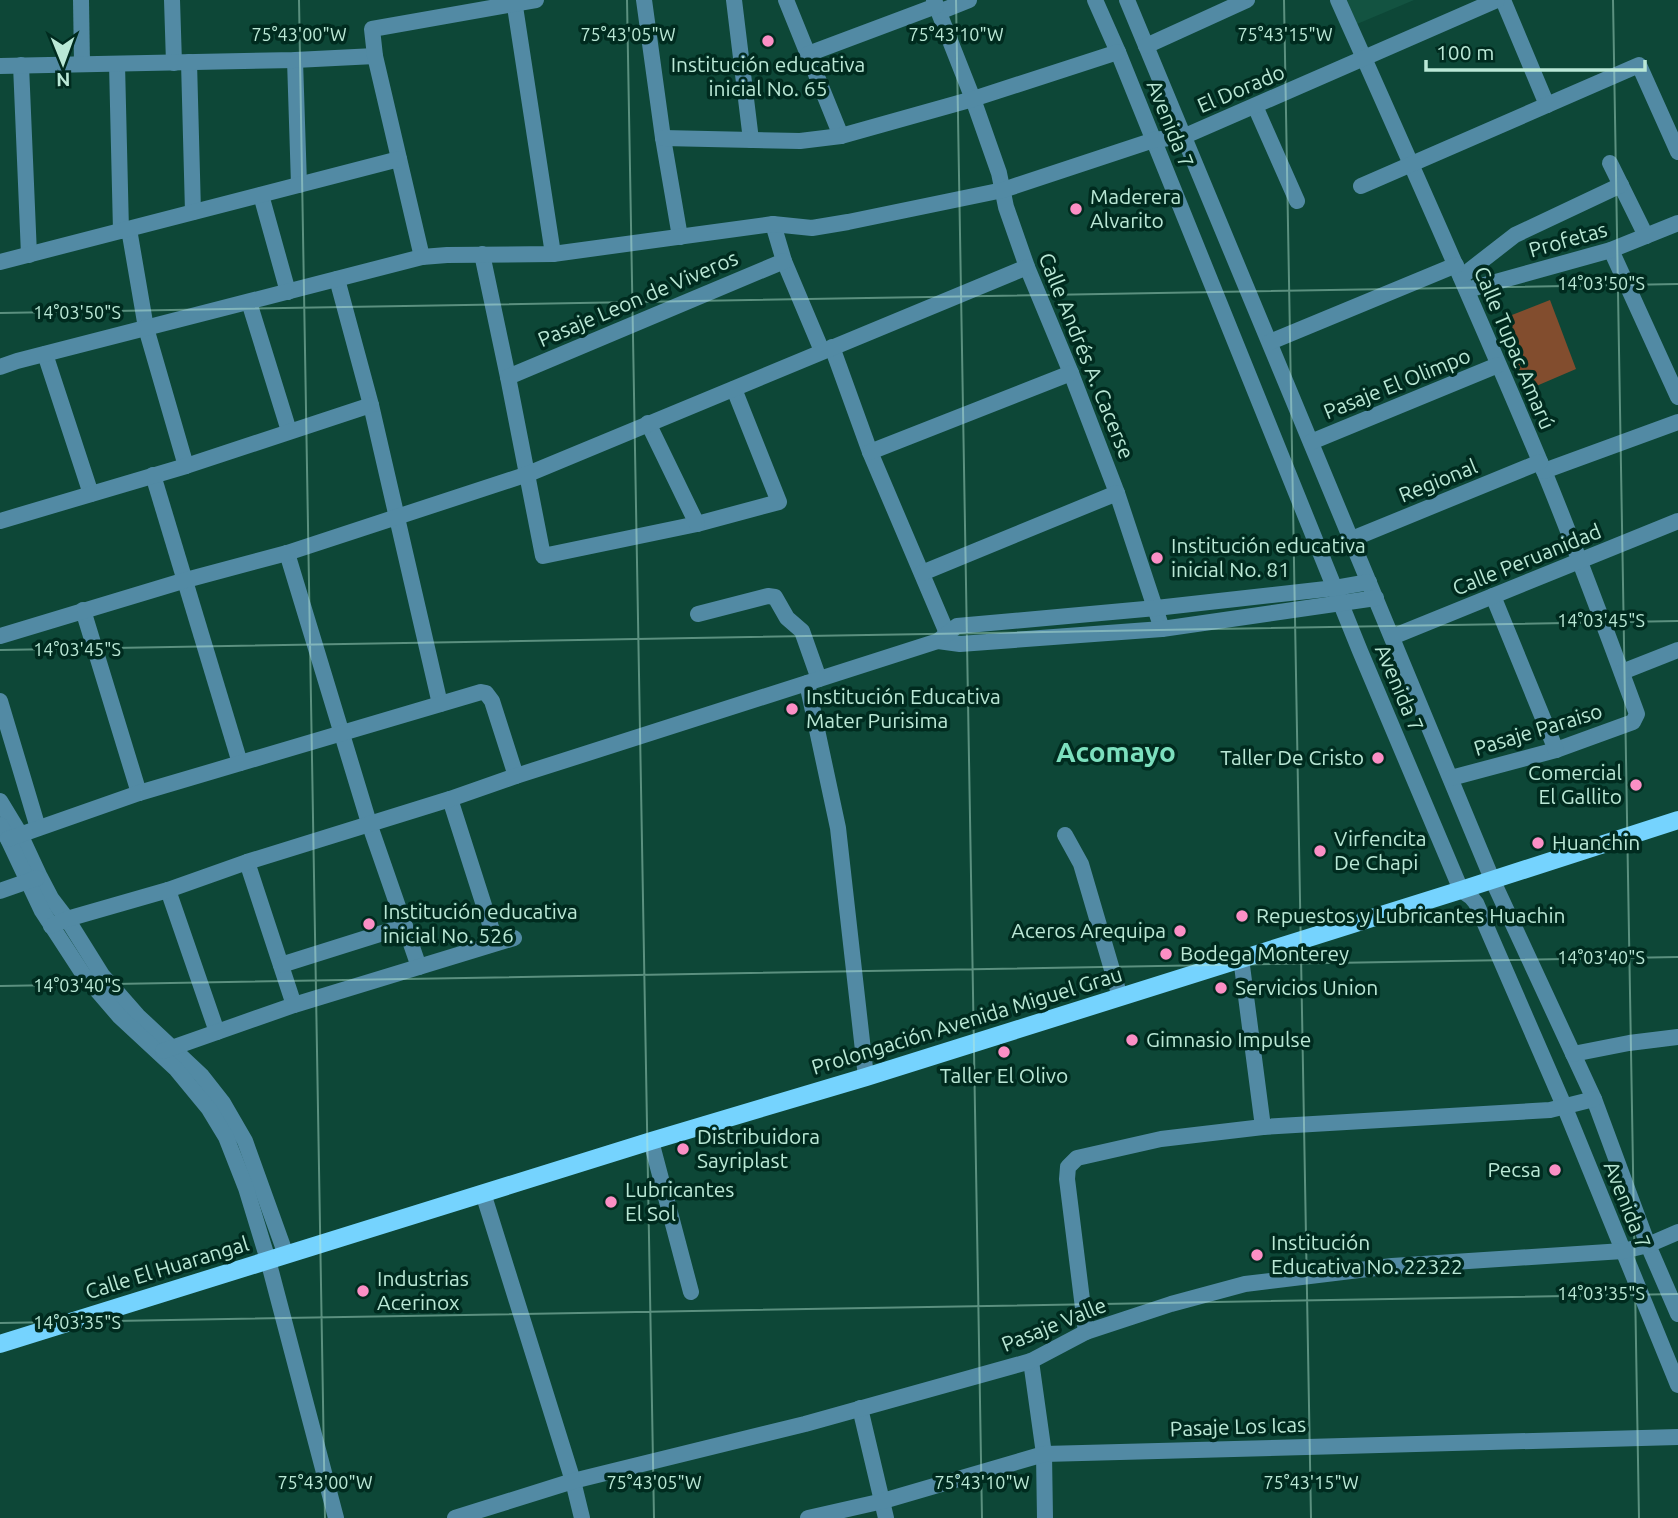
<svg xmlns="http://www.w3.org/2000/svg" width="1678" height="1518" font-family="Ubuntu,sans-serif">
  <rect width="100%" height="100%" fill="#0d4737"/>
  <polygon fill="#135341" points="1347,0 1414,0 1357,24"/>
  <polygon fill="#824d2e" points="1550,300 1576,369 1527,390 1499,320"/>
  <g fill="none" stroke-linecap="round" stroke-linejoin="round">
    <g stroke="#528aa4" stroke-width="16">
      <polyline points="81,0 82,64"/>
      <polyline points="172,0 174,63"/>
      <polyline points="514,0 553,254"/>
      <polyline points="644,0 663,138 680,237"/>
      <polyline points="734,0 751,140"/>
      <polyline points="786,0 841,136"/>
      <polyline points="934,0 973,99 999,173 1006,207 1027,267 1071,373 1117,493 1162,629"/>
      <polyline points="1095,0 1118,52 1360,651 1461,890 1471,897 1476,903 1565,1108 1678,1385"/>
      <polyline points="1127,0 1492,879 1594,1099 1648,1245 1678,1314"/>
      <path d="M1338,0C1408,157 1478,313 1544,471C1577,551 1607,633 1637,714L1633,722L1556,750L1451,778"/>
      <polyline points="1503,0 1547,105"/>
      <polyline points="939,12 969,0"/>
      <polyline points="1146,46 1247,0"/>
      <polyline points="808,54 936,6"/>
      <polyline points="295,60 299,185"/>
      <polyline points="189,62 193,212"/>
      <polyline points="117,64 121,231"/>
      <polyline points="21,65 29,255"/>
      <polyline points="0,66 295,60 375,56"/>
      <polyline points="1255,106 1297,201"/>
      <polyline points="663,138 800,141 841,136 973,99 1118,52"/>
      <polyline points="1610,163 1646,236"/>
      <polyline points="1361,186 1639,65 1678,152"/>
      <polyline points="261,195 288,292"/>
      <polyline points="773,224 784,261 822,351"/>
      <polyline points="129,229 146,328 186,466"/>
      <polyline points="1611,250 1678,397"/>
      <polyline points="482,254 508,377 543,556 697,524 779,502 734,389"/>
      <polyline points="422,257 375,56 372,29 536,0"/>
      <polyline points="0,262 399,159"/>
      <polyline points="1461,277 1515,235 1621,185"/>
      <polyline points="337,279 371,405 440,704"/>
      <polyline points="1467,290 1611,250 1678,223"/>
      <polyline points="249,302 289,431"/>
      <polyline points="1270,342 1456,265"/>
      <polyline points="832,347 870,452 947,633"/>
      <polyline points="45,354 91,494"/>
      <polyline points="0,367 17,361 422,257 447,255 553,254 773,224 812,228 848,222 1003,190 1154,140 1185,136 1497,0"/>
      <polyline points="508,377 784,261"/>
      <polyline points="648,423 697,524"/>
      <polyline points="1311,442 1498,365"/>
      <polyline points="870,452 1071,373"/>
      <polyline points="1544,471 1678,422"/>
      <polyline points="153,475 240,763"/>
      <polyline points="0,521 186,466 371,405"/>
      <polyline points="1352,539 1540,462"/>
      <polyline points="287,553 369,823 419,967"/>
      <polyline points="922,573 1117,493"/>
      <polyline points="1493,596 1556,750"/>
      <polyline points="83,610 139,793"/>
      <polyline points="698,614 768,596 775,597 787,618 802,631 819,679"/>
      <polyline points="0,636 186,580 287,553 528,474 1027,267"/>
      <polyline points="1392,637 1678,521"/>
      <polyline points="938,641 960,644 1162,629 1376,598"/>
      <polyline points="1622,672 1678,650"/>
      <polyline points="807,683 838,828 866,1077"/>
      <polyline points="0,701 38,828"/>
      <polyline points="450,799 496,943"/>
      <polyline points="0,801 20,834 40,877 51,898 67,919 102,975 138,1016 201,1075 223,1103 245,1141 286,1255"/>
      <polyline points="0,825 8,839 42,911 83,974 120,1017 176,1069 209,1109 226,1137 246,1188 268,1260 336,1518"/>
      <polyline points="1065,835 1081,864 1120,997"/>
      <polyline points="8,839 139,793 481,692 486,693 492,701 516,776"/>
      <polyline points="247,862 294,1005"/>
      <polyline points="168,890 217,1032"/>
      <polyline points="0,891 37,878"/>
      <polyline points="51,926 67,919 168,890 247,862 450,799 516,776 938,641 957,626 1156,608 1335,588 1369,582"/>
      <polyline points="1241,958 1263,1127"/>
      <polyline points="281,965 405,926"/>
      <polyline points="163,1051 294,1005 514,938"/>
      <polyline points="1573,1054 1629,1043 1678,1037"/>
      <polyline points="651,1141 691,1292"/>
      <polyline points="483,1193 573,1481 582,1518"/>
      <polyline points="1086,1332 1067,1179 1068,1167 1077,1158 1161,1139 1263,1127 1550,1110 1594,1099"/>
      <polyline points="1031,1361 1044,1454 1045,1518"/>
      <polyline points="860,1408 886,1518"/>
      <polyline points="455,1518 573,1481 805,1424 1031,1361 1086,1332 1171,1304 1245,1284 1392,1266 1623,1251 1648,1245 1678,1232"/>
      <polyline points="808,1518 883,1501 1044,1454 1678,1437"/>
    </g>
    <polyline stroke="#75d3fe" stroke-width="18" points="0,1344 651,1141 866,1077 1461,890 1678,820"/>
  </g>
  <path fill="none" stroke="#bae8d6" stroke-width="2" stroke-opacity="0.45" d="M299,0L325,1518M627,0L654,1518M956,0L982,1518M1284,0L1311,1518M1613,0L1639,1518M0,313L1678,284M0,650L1678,621M0,986L1678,957M0,1323L1678,1294"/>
  <g fill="#fb8fc5" stroke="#002b1f" stroke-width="2.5">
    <circle cx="768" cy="41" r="7"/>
    <circle cx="1076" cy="209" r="7"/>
    <circle cx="1157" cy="558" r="7"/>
    <circle cx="792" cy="709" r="7"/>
    <circle cx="1378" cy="758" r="7"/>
    <circle cx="1636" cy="785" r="7"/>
    <circle cx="1538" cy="843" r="7"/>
    <circle cx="1320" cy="851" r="7"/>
    <circle cx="1242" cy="916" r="7"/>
    <circle cx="369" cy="924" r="7"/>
    <circle cx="1180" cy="931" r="7"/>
    <circle cx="1166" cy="954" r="7"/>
    <circle cx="1221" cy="988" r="7"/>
    <circle cx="1132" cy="1040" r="7"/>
    <circle cx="1004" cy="1052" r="7"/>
    <circle cx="683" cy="1149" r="7"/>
    <circle cx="1555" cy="1170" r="7"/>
    <circle cx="611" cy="1202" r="7"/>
    <circle cx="1257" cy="1255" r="7"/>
    <circle cx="363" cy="1291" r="7"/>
  </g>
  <g text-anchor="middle" stroke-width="7" stroke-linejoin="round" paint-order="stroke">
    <g font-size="21" fill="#bae8d6" stroke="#002b1f" text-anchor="start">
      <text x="768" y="72" text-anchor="middle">Institución educativa<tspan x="768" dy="24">inicial No. 65</tspan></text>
      <text x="1090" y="204">Maderera<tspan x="1090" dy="24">Alvarito</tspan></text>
      <text x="1171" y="553">Institución educativa<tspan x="1171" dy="24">inicial No. 81</tspan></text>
      <text x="806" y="704">Institución Educativa<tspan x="806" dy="24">Mater Purisima</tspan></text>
      <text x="1364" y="765" text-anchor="end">Taller De Cristo</text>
      <text x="1622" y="780" text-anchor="end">Comercial<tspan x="1622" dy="24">El Gallito</tspan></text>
      <text x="1334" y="846">Virfencita<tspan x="1334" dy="24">De Chapi</tspan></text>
      <text x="1552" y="850">Huanchin</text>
      <text x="383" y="919">Institución educativa<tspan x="383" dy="24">inicial No. 526</tspan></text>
      <text x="1256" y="923">Repuestos y Lubricantes Huachin</text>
      <text x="1166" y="938" text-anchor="end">Aceros Arequipa</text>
      <text x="1180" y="961">Bodega Monterey</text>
      <text x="1235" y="995">Servicios Union</text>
      <text x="1146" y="1047">Gimnasio Impulse</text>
      <text x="1004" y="1083" text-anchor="middle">Taller El Olivo</text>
      <text x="697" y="1144">Distribuidora<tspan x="697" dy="24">Sayriplast</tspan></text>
      <text x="1541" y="1177" text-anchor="end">Pecsa</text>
      <text x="625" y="1197">Lubricantes<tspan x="625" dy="24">El Sol</tspan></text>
      <text x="1271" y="1250">Institución<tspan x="1271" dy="24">Educativa No. 22322</tspan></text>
      <text x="377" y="1286">Industrias<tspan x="377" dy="24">Acerinox</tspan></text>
    </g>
    <g font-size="21" fill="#bae8d6" stroke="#002b1f">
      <text transform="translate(1241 89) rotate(-23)" y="7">El Dorado</text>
      <text transform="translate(1170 124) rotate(68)" y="7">Avenida 7</text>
      <text transform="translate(1568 240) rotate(-16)" y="7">Profetas</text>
      <text transform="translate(638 299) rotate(-23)" y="7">Pasaje Leon de Viveros</text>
      <text transform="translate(1514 348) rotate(67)" y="7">Calle Tupac Amarú</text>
      <text transform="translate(1086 356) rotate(68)" y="7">Calle Andrés A. Cacerse</text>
      <text transform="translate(1397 384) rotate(-22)" y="7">Pasaje El Olimpo</text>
      <text transform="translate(1438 481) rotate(-22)" y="7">Regional</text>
      <text transform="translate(1527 560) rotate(-22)" y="7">Calle Peruanidad</text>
      <text transform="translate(1399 688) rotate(67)" y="7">Avenida 7</text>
      <text transform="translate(1538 730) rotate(-17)" y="7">Pasaje Paraiso</text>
      <text transform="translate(967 1021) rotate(-17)" y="7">Prolongación Avenida Miguel Grau</text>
      <text transform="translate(1627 1205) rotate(68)" y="7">Avenida 7</text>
      <text transform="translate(167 1268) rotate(-17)" y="7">Calle El Huarangal</text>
      <text transform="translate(1054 1325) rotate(-22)" y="7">Pasaje Valle</text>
      <text transform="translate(1238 1427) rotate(-2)" y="7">Pasaje Los Icas</text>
    </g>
    <g font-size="28" font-weight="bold" fill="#7ce0be" stroke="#002b1f">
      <text x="1116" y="762">Acomayo</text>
    </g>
  </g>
  <g font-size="18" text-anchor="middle" fill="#bae8d6" stroke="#002b1f" stroke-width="7" stroke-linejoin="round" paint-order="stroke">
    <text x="299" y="41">75°43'00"W</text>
    <text x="628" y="41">75°43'05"W</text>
    <text x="956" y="41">75°43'10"W</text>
    <text x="1285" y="41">75°43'15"W</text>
    <text x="1601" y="290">14°03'50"S</text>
    <text x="77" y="319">14°03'50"S</text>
    <text x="1601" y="627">14°03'45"S</text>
    <text x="77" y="656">14°03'45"S</text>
    <text x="1601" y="964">14°03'40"S</text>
    <text x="77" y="992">14°03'40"S</text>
    <text x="1601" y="1300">14°03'35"S</text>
    <text x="77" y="1329">14°03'35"S</text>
    <text x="325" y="1489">75°43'00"W</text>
    <text x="654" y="1489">75°43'05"W</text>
    <text x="982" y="1489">75°43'10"W</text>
    <text x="1311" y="1489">75°43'15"W</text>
  </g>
  <g transform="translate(63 63) rotate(179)" stroke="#002b1f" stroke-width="5" paint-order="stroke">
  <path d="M0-5L12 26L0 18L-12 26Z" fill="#bae8d6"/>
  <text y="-10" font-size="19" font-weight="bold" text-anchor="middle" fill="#bae8d6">N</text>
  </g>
  <path d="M1426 60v10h219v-10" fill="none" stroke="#bae8d6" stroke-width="3.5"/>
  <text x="1436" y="60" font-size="21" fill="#bae8d6" stroke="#002b1f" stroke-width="5" paint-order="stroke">100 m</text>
</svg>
